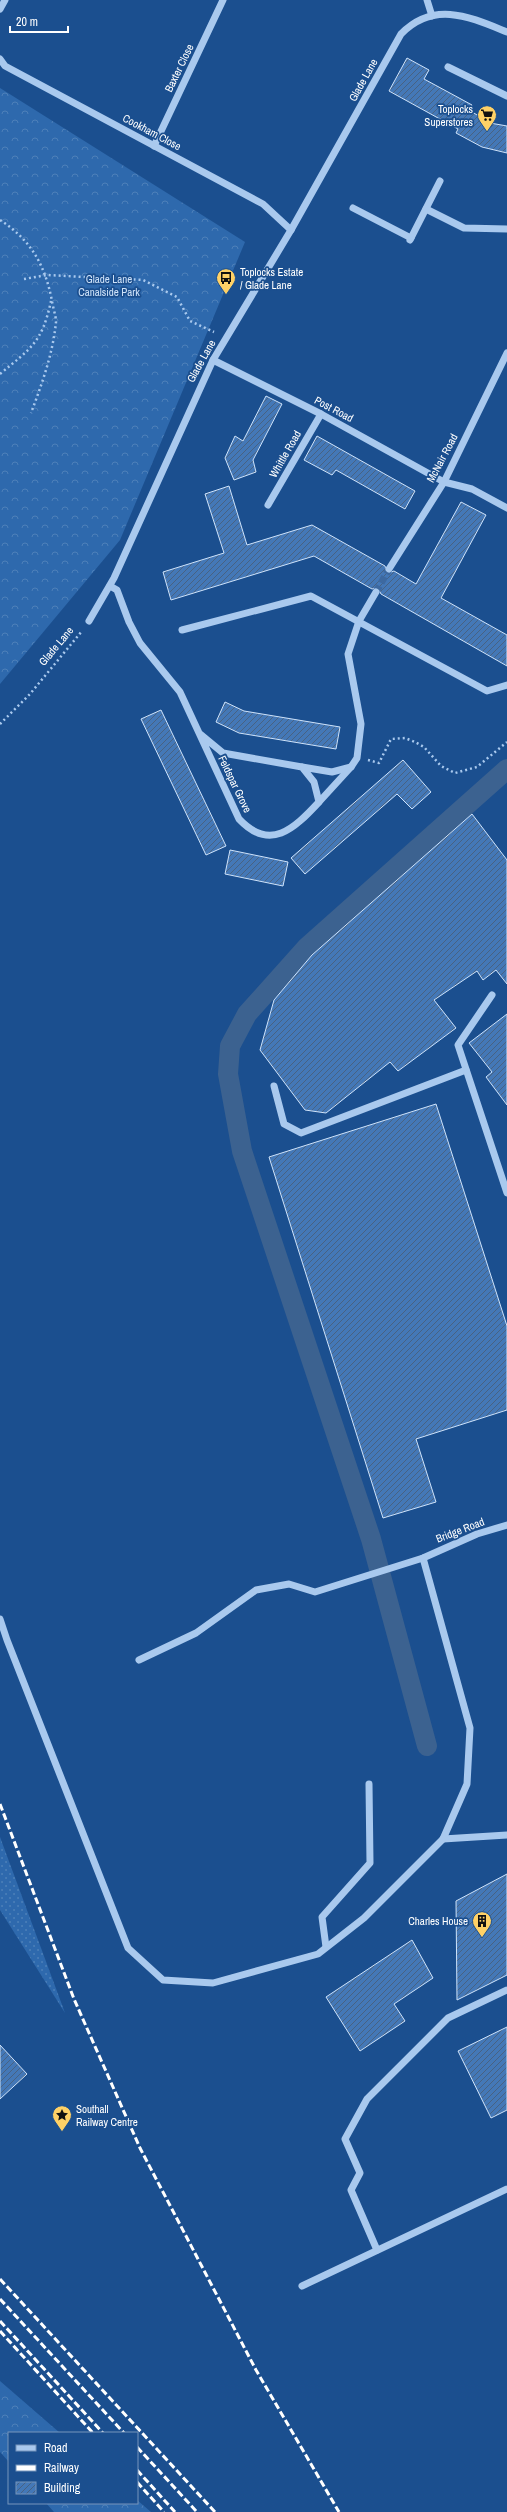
<svg xmlns="http://www.w3.org/2000/svg" width="507" height="2512" font-family="'Archivo Narrow',sans-serif">
  <defs>
    <pattern id="grass-dots" width="8" height="8" patternUnits="userSpaceOnUse"><rect width="8" height="8" fill="#2e69ad"/><path d="M2 2h.1M6 6h.1" fill="none" stroke="#4d80b9" stroke-width="1.8" stroke-linecap="round"/></pattern>
    <pattern id="forest-crowns" width="20" height="18" patternUnits="userSpaceOnUse"><rect width="20" height="18" fill="#2e69ad"/><path d="M2 6a3 3 0 1 1 6 0M12 15a3 3 0 1 1 6 0" fill="none" stroke="#4d80b9"/></pattern>
    <pattern id="building-hatch" width="6" height="6" patternUnits="userSpaceOnUse"><rect width="6" height="6" fill="#4478b7"/><path d="M-1 1l2-2M0 6l6-6M5 7l2-2" fill="none" stroke="#486282"/></pattern>
  </defs>
  <rect width="100%" height="100%" fill="#1b4f8f"/>
  <polygon fill="url(#grass-dots)" points="0,1837 65,2013 0,1910"/>
  <g fill="url(#forest-crowns)">
    <polygon points="0,88 245,242 120,540 0,684"/>
    <polygon points="0,2381 60,2433 9,2433 9,2462 0,2452"/>
    <polygon points="137,2500 151,2512 54,2512 46,2503 137,2503"/>
  </g>
  <g fill="none" stroke-linecap="round" stroke-linejoin="round">
    <polyline stroke="#3c6290" stroke-width="20" points="427,1746 371,1539 242,1151 228,1074 230,1046 247,1014 307,947 507,769"/>
  </g>
  <g fill="url(#building-hatch)" stroke="#cfe3fa">
    <polygon points="407,58 429,70 424,79 472,105 469,110 490,123 507,126 507,153 482,147 456,133 458,129 389,91"/>
    <polygon points="266,396 282,404 253,460 256,472 234,480 225,458 235,436 243,441"/>
    <polygon points="317,436 415,491 405,509 336,470 332,475 304,460"/>
    <polygon points="229,486 247,545 312,525 385,566 387,573 394,571 416,584 461,502 486,515 441,598 507,635 507,666 381,594 378,588 372,589 314,556 171,600 163,572 224,553 205,494"/>
    <polygon points="225,702 244,711 340,727 336,749 239,733 216,722"/>
    <polygon points="161,710 226,846 206,855 141,719"/>
    <polygon points="403,760 431,792 412,809 397,794 305,874 291,858"/>
    <polygon points="472,814 507,860 507,984 496,970 483,980 477,971 434,1000 456,1028 398,1071 390,1062 326,1113 305,1110 260,1050 274,1000 312,955"/>
    <polygon points="230,850 288,862 283,886 225,874"/>
    <polygon points="507,1014 507,1105 486,1077 492,1072 469,1043"/>
    <polygon points="436,1104 507,1326 507,1410 416,1439 436,1502 383,1518 269,1157"/>
    <polygon points="507,1874 507,1975 457,2000 456,1901"/>
    <polygon points="412,1940 433,1978 394,2004 405,2021 360,2051 326,1997"/>
    <polygon points="507,2027 507,2110 491,2118 458,2051"/>
    <polygon points="0,2045 27,2074 0,2099"/>
  </g>
  <g fill="none" stroke-linecap="round" stroke-linejoin="round">
    <polyline stroke="#3d69a0" stroke-width="7" stroke-dasharray="7 3.5" stroke-linecap="butt" points="376,592 389,569"/>
    <g stroke="#a9c9ee" stroke-width="2.5" stroke-dasharray="2 3" stroke-linecap="butt">
      <path d="M0,220C31,240 45,265 52,301C53,308 56,316 56,322C53,353 42,384 31,413"/>
      <polyline points="24,279 47,275 143,280 177,297 190,321 214,332"/>
      <path d="M0,374C31,348 42,343 51,301"/>
      <polyline points="0,724 30,694 82,631"/>
      <polyline points="368,760 379,763 391,739 405,738 415,742 424,747 441,766 455,773 477,767 507,742"/>
    </g>
    <g stroke="#a9c9ee" stroke-width="7">
      <polyline points="427,0 432,16"/>
      <polyline points="0,9 5,0"/>
      <polyline points="0,59 5,66 263,204 291,230"/>
      <polyline points="448,67 507,96"/>
      <polyline points="154,146 223,0"/>
      <polyline points="353,208 411,238"/>
      <polyline points="426,209 464,228 507,229"/>
      <polyline points="410,240 440,181"/>
      <polyline points="213,360 321,414 444,482 472,489 507,508"/>
      <polyline points="268,505 321,414"/>
      <polyline points="389,569 444,482 507,353"/>
      <path d="M110,586L117,590L129,622L140,643L180,692L239,819C270,852 294,829 319,802L314,782L302,767L223,753L200,734"/>
      <path d="M89,621L114,578L213,360L291,230L401,34C434,0 470,17 507,32"/>
      <polyline points="182,630 311,596 487,691 507,685"/>
      <polyline points="302,767 332,772 351,767"/>
      <polyline points="319,802 351,767 357,758 361,724 348,654 359,621 376,592"/>
      <polyline points="492,995 458,1045 507,1193"/>
      <polyline points="274,1086 284,1124 301,1133 466,1070"/>
      <polyline points="0,1619 7,1640 128,1948 163,1980 213,1983 318,1954 364,1918 443,1839 467,1784 470,1728 423,1558"/>
      <polyline points="139,1660 196,1633 256,1590 289,1584 315,1592 423,1558 477,1534 507,1525"/>
      <polyline points="443,1839 507,1835"/>
      <polyline points="326,1947 322,1917 370,1863 369,1784"/>
      <polyline points="377,2250 351,2190 360,2173 345,2139 367,2099 448,2018 507,1990"/>
      <polyline points="302,2286 507,2189"/>
    </g>
    <g stroke="#fff" stroke-width="3" stroke-dasharray="7 3" stroke-linecap="butt">
      <polyline points="0,1804 74,1999 140,2148 256,2370 339,2512"/>
      <polyline points="0,2279 215,2512"/>
      <polyline points="0,2299 124,2433"/>
      <polyline points="0,2321 103,2433"/>
      <polyline points="0,2331 93,2433"/>
      <polyline points="137,2447 197,2512"/>
      <polyline points="137,2470 175,2512"/>
      <polyline points="137,2482 164,2512"/>
    </g>
  </g>
  <defs>
    <g id="supermarket-pin" transform="scale(1)"><path d="M0 17L-7.5 6A9.5 9.5 0 1 1 7.5 6Z" fill="#ffd166" stroke="#1b4f8f"/><path d="M-6-5.5h2.5l.6 2H6L4.5 2H-2.5L-4.4-4H-6ZM-1.5 3.2a1.3 1.3 0 1 0 .1 0ZM3 3.2a1.3 1.3 0 1 0 .1 0Z" fill="#111"/></g>
    <g id="bus-pin" transform="scale(1)"><path d="M0 17L-7.5 6A9.5 9.5 0 1 1 7.5 6Z" fill="#ffd166" stroke="#1b4f8f"/><path d="M-5-6H5V4H4V6H2V4H-2V6H-4V4H-5ZM-3.5-4V0h7V-4ZM-3.5 1.2v1.5H-2V1.2ZM2 1.2v1.5H3.5V1.2Z" fill="#111"/></g>
    <g id="building-pin" transform="scale(1)"><path d="M0 17L-7.5 6A9.5 9.5 0 1 1 7.5 6Z" fill="#ffd166" stroke="#1b4f8f"/><path d="M-4-6H4V6H1V3H-1V6H-4ZM-2.5-4.3h1.7v1.8h-1.7ZM.8-4.3h1.7v1.8H.8ZM-2.5-1h1.7V.8h-1.7ZM.8-1h1.7V.8H.8Z" fill="#111"/></g>
    <g id="sight-pin" transform="scale(1)"><path d="M0 17L-7.5 6A9.5 9.5 0 1 1 7.5 6Z" fill="#ffd166" stroke="#1b4f8f"/><path d="M0-6L1.8-2.2L6-1.7L2.9 1.2L3.7 5.4L0 3.3L-3.7 5.4L-2.9 1.2L-6-1.7L-1.8-2.2Z" fill="#111"/></g>
  </defs>
  <g fill-rule="evenodd">
    <use href="#supermarket-pin" x="487" y="115"/>
    <use href="#bus-pin" x="226" y="278"/>
    <use href="#building-pin" x="482" y="1921"/>
    <use href="#sight-pin" x="62" y="2115"/>
  </g>
  <g text-anchor="middle" stroke-width="3.5" stroke-linejoin="round" paint-order="stroke">
    <g font-size="11" fill="#fff" stroke="#1b4f8f">
      <text transform="translate(179 68) rotate(-64)" y="4">Baxter Close</text>
      <text transform="translate(363 80) rotate(-61)" y="4">Glade Lane</text>
      <text transform="translate(152 132) rotate(28)" y="4">Cookham Close</text>
      <text transform="translate(201 361) rotate(-61)" y="4">Glade Lane</text>
      <text transform="translate(334 409) rotate(28)" y="4">Post Road</text>
      <text transform="translate(285 454) rotate(-60)" y="4">Whittle Road</text>
      <text transform="translate(442 458) rotate(-62)" y="4">McNair Road</text>
      <text transform="translate(56 646) rotate(-50)" y="4">Glade Lane</text>
      <text transform="translate(235 784) rotate(64)" y="4">Feldspar Grove</text>
      <text transform="translate(460 1530) rotate(-21)" y="4">Bridge Road</text>
    </g>
    <g font-size="11" fill="#fff" stroke="#1b4f8f" text-anchor="end">
      <text x="473" y="113">Toplocks<tspan x="473" dy="13">Superstores</tspan></text>
      <text x="240" y="276" text-anchor="start">Toplocks Estate<tspan x="240" dy="13">/ Glade Lane</tspan></text>
      <text x="468" y="1925">Charles House</text>
      <text x="76" y="2113" text-anchor="start">Southall<tspan x="76" dy="13">Railway Centre</tspan></text>
    </g>
    <g font-size="11" fill="#cfe3fa" stroke="#1b4f8f">
      <text x="109" y="283">Glade Lane<tspan x="109" dy="13">Canalside Park</tspan></text>
    </g>
  </g>
  <rect x="8" y="2432" width="130" height="72" fill="#1b4f8f" stroke="#7695bc"/>
  <rect x="16" y="2445" width="20" height="6" fill="#a9c9ee" stroke="#7695bc"/>
  <text x="44" y="2452" font-size="12" fill="#ffffff">Road</text>
  <rect x="16" y="2465" width="20" height="6" fill="#ffffff" stroke="#7695bc"/>
  <text x="44" y="2472" font-size="12" fill="#ffffff">Railway</text>
  <rect x="16" y="2482" width="20" height="12" fill="url(#building-hatch)" stroke="#7695bc"/>
  <text x="44" y="2492" font-size="12" fill="#ffffff">Building</text>
  <path d="M10 26v6h58v-6" fill="none" stroke="#ffffff" stroke-width="2"/>
  <text x="16" y="26" font-size="12" fill="#ffffff" stroke="#1b4f8f" stroke-width="3" paint-order="stroke">20 m</text>
</svg>
